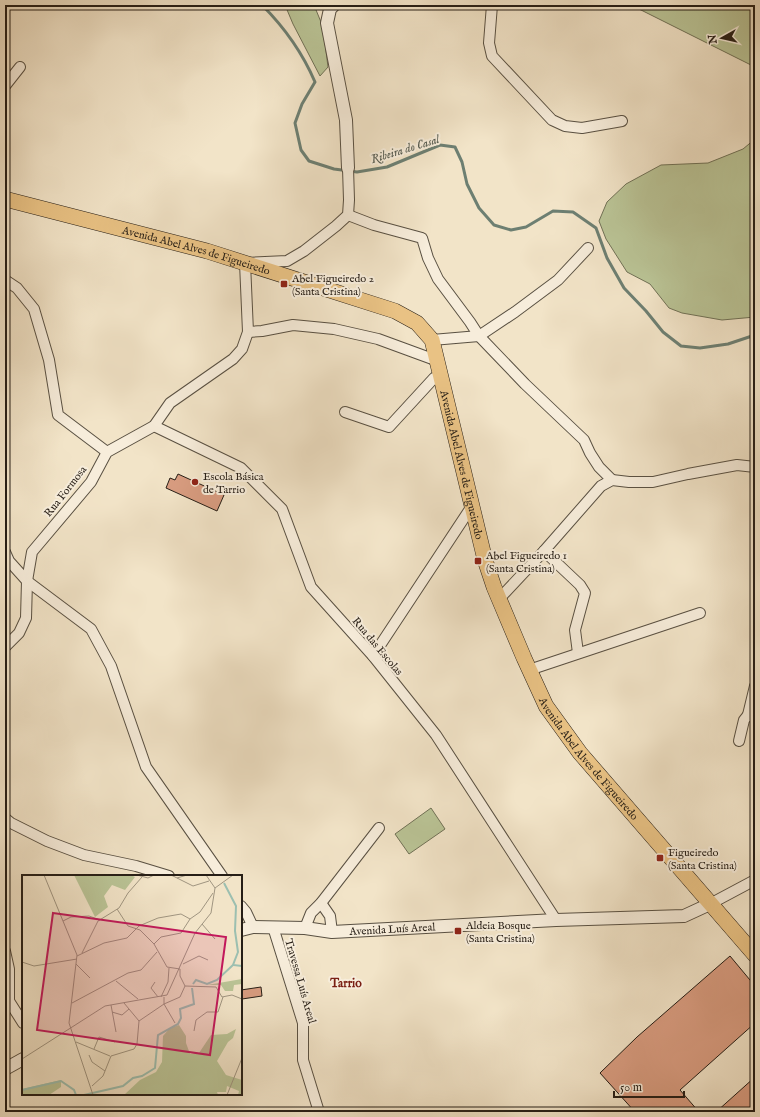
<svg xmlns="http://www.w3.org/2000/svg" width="760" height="1117" font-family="'IM FELL English',serif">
  <rect width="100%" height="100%" fill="#f2e4c8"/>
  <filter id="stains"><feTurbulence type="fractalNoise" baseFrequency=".005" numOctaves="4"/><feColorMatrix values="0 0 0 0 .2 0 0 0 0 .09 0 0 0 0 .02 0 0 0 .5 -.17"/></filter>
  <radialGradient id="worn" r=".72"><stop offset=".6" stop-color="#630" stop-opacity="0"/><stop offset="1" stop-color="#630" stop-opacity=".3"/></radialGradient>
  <g fill="#bac496" stroke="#707156">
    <polygon points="285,5 314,5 323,27 328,67 320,76 293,24"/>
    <polygon points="632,5 755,5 755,67 633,6"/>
    <polygon points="755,139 755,317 722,320 682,313 669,308 650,284 627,272 606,239 599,221 607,202 626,184 661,165 708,163 743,149"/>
    <polygon points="431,808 445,829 409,854 395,834"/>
  </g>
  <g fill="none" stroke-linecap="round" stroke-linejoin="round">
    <path stroke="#6d7f72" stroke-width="3" d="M262,5C284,27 303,54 315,82L302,104L295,123L301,150L309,161L334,169L357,172L387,167L440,145L455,147L462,162L467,184L479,208L494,225L511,230L526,227L553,211L573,212L596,228L607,258L624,288L646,311L663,332L681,346L700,348L728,344L755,335"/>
  </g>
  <g fill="#d89c80" stroke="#261e16">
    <polygon points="178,474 224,495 217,511 166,488 170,478 175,480"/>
    <polygon points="730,956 755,986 755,1023 680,1090 699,1112 635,1112 600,1073 637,1037"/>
    <polygon points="261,987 262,996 242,999 241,990"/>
    <polygon points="755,1077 755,1112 716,1112"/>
  </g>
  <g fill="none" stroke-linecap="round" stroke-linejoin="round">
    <g stroke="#595042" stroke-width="12">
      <g id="minor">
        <polyline points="492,5 489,43 492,56 552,120 565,126 582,128 622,121"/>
        <polyline points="5,86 20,67"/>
        <polyline points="348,215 374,225 422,238 428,258 438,279 470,322 479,336 525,384 584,440 590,453 599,467 612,480"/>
        <polyline points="5,280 17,288 34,309 49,360 58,415 107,452"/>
        <polyline points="248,332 262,331 293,325 334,329 378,339 438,361"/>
        <polyline points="432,340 479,336 515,312 558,280 588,248"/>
        <polyline points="345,412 389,427 434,378 442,377"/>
        <polyline points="154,426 241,468 282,509 311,587 373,656 436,735 556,920"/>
        <polyline points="544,551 580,585 585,593 575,630 578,653"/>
        <polyline points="5,552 9,561 27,581 91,629 111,666 146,767 222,876"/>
        <polyline points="499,599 544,551 601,486 612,480 629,482 653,482 688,474 737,465 755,467"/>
        <polyline points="5,647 19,633 26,618 27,581 32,552 91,482 107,452 154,426 170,403 233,359 242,349 248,332 245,263 287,261 304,251 336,226 348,215 349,200 348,168"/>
        <polyline points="373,656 472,506"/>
        <polyline points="529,670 700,613"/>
        <polyline points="755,686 748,715 755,718"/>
        <polyline points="739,741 744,720 748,715"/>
        <polyline points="5,818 11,823 47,841 84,855 136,866 169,876"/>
        <polyline points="321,903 330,916 332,932"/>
        <polyline points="710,904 755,880"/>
        <polyline points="241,906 246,912 253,927"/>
        <polyline points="273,927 303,1023 303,1060 319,1112"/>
        <polyline points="305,928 311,913 321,903 379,828"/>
        <polyline points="5,951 9,969 9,1001 23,1023"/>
      </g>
    </g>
    <g stroke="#595042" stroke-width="14">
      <g id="tertiary">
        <polyline points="334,5 330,9 327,23 346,120 348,168"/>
        <path id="s1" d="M241,930L253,927L305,928L332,932L556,920L684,916L710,904"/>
        <polyline points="5,1069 23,1059"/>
      </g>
    </g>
    <g stroke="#261e16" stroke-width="16">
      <g id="primary">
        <path id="s2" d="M5,199L207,251L395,311L417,323L432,340L485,560L494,587L524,658L546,706L580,753L755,955"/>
      </g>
    </g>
    <use href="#minor" stroke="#f7eddb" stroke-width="10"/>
    <use href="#tertiary" stroke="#f7eddb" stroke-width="12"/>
    <use href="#primary" stroke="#e9c284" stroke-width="15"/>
  </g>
  <g fill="#8f2418" stroke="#f7eddb" stroke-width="1.5">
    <rect x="280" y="280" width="8" height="8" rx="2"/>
    <circle cx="195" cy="482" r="4"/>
    <rect x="474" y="557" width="8" height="8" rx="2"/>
    <rect x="656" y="854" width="8" height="8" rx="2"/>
    <rect x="454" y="927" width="8" height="8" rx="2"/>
  </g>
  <g text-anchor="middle" stroke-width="4" stroke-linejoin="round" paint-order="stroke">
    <g font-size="11" fill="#261e16" stroke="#f7eddb">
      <text dy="4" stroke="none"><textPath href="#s2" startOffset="198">Avenida Abel Alves de Figueiredo</textPath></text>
      <text dy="4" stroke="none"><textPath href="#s2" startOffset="582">Avenida Abel Alves de Figueiredo</textPath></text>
      <text transform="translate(65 491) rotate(-52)" y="4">Rua Formosa</text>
      <text transform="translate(378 646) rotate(50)" y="4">Rua das Escolas</text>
      <text dy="4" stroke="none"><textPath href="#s2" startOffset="906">Avenida Abel Alves de Figueiredo</textPath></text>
      <text dy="4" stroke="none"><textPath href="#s1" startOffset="152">Avenida Luís Areal</textPath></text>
      <text transform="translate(301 981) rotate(74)" y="4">Travessa Luís Areal</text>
    </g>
    <g font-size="11" fill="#261e16" stroke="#f7eddb" text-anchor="start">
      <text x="292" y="282">Abel Figueiredo 2<tspan x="292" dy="13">(Santa Cristina)</tspan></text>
      <text x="203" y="480">Escola Básica<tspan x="203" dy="13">de Tarrio</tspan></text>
      <text x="486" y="559">Abel Figueiredo 1<tspan x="486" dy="13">(Santa Cristina)</tspan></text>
      <text x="668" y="856">Figueiredo<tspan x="668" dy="13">(Santa Cristina)</tspan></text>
      <text x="466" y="929">Aldeia Bosque<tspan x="466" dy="13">(Santa Cristina)</tspan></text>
    </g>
    <g font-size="12" font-style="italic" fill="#4f564c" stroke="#f7eddb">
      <text transform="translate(405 149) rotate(-17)" y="4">Ribeira do Casal</text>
    </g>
    <g font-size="12" font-weight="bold" fill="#7a1f14" stroke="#f7eddb">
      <text x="346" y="987">Tarrio</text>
    </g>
  </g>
  <g transform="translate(22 875)">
    <rect width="220" height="220" fill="#f2e4c8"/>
    <path d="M52,0H109L113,2L103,15L90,10L82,21L86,32L73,42ZM220,104V109L212,110L211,116H203L199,110H185ZM157,150L164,161V168L168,179L177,178L189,160L205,159L214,154L211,163L206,167L195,186L204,200L220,205V220H216L217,216L205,211L204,217H195L196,220H102L118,205L134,197L140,187L141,161L148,153ZM39,205V212L27,220H0V214Z" fill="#bac496"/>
    <path fill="none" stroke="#9cbfb0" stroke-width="2" d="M202,8L214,31L213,56L216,77L211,90L220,91M171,109L174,105L185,109L195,105L211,90M0,215L39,206L52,215L54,220M62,220L101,211L111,203L120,201L133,193L136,160L156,149L159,143L158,134L172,129L170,113"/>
    <path fill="none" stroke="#a09581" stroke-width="1" d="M22,0L55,80L47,148L71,220M115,0L126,3L132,0M149,0L155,3L165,0M184,0L193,13M155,3L171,11L187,6M95,34L106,51L118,55L132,69L145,92L158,94V101L163,111L194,112L200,122L210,120L220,124M41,46L49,42L67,41L78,45M180,49L193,64M132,69L139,62L159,58L168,44L178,37L191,18M60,78L76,46L97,33L106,18L120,2M55,81L82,68L105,63L117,51L136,43L159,39L168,44M0,87L12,91L55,84M54,89L68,103M161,89L177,81L186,85M94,106L116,124M133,107L129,113L136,122M139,122L146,107L147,93M142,122V129L153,148M50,128L106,98L119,95L135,77M89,130L94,157M90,137L100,140L107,134M117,146L142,129L158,122L163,111M172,156L174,145L185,137H196L201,122M54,167L88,181M72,174L77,162L93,167M67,180L70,187L83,196M0,184L83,131L145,120L173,58L189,38L193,13L211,0M70,211L81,201L89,181L112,174L115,169L117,146L102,128M205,220L220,183"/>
    <path fill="#c2185b" fill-opacity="0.15" stroke="#c2185b" stroke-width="2" d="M31,38L204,62L188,180L15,155Z"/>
    <rect width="220" height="220" fill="none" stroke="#261e16" stroke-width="2"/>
  </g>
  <rect width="760" height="1117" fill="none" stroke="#f2e4c8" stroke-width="20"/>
  <rect x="6" y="6" width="748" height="1105" fill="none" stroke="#261e16" stroke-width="2"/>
  <rect x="10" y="10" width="740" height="1097" fill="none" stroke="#261e16"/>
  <g transform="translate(722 38) rotate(262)" stroke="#f7eddb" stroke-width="3" paint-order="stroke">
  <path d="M0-3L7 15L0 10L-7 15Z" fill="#261e16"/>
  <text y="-6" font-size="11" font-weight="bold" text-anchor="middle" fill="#261e16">N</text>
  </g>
  <path d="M614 1091v6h70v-6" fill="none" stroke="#261e16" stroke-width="2"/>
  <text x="620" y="1091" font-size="12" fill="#261e16" stroke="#f7eddb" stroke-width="3" paint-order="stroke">50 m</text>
  <rect width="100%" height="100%" filter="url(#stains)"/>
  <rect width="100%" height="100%" fill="url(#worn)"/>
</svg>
